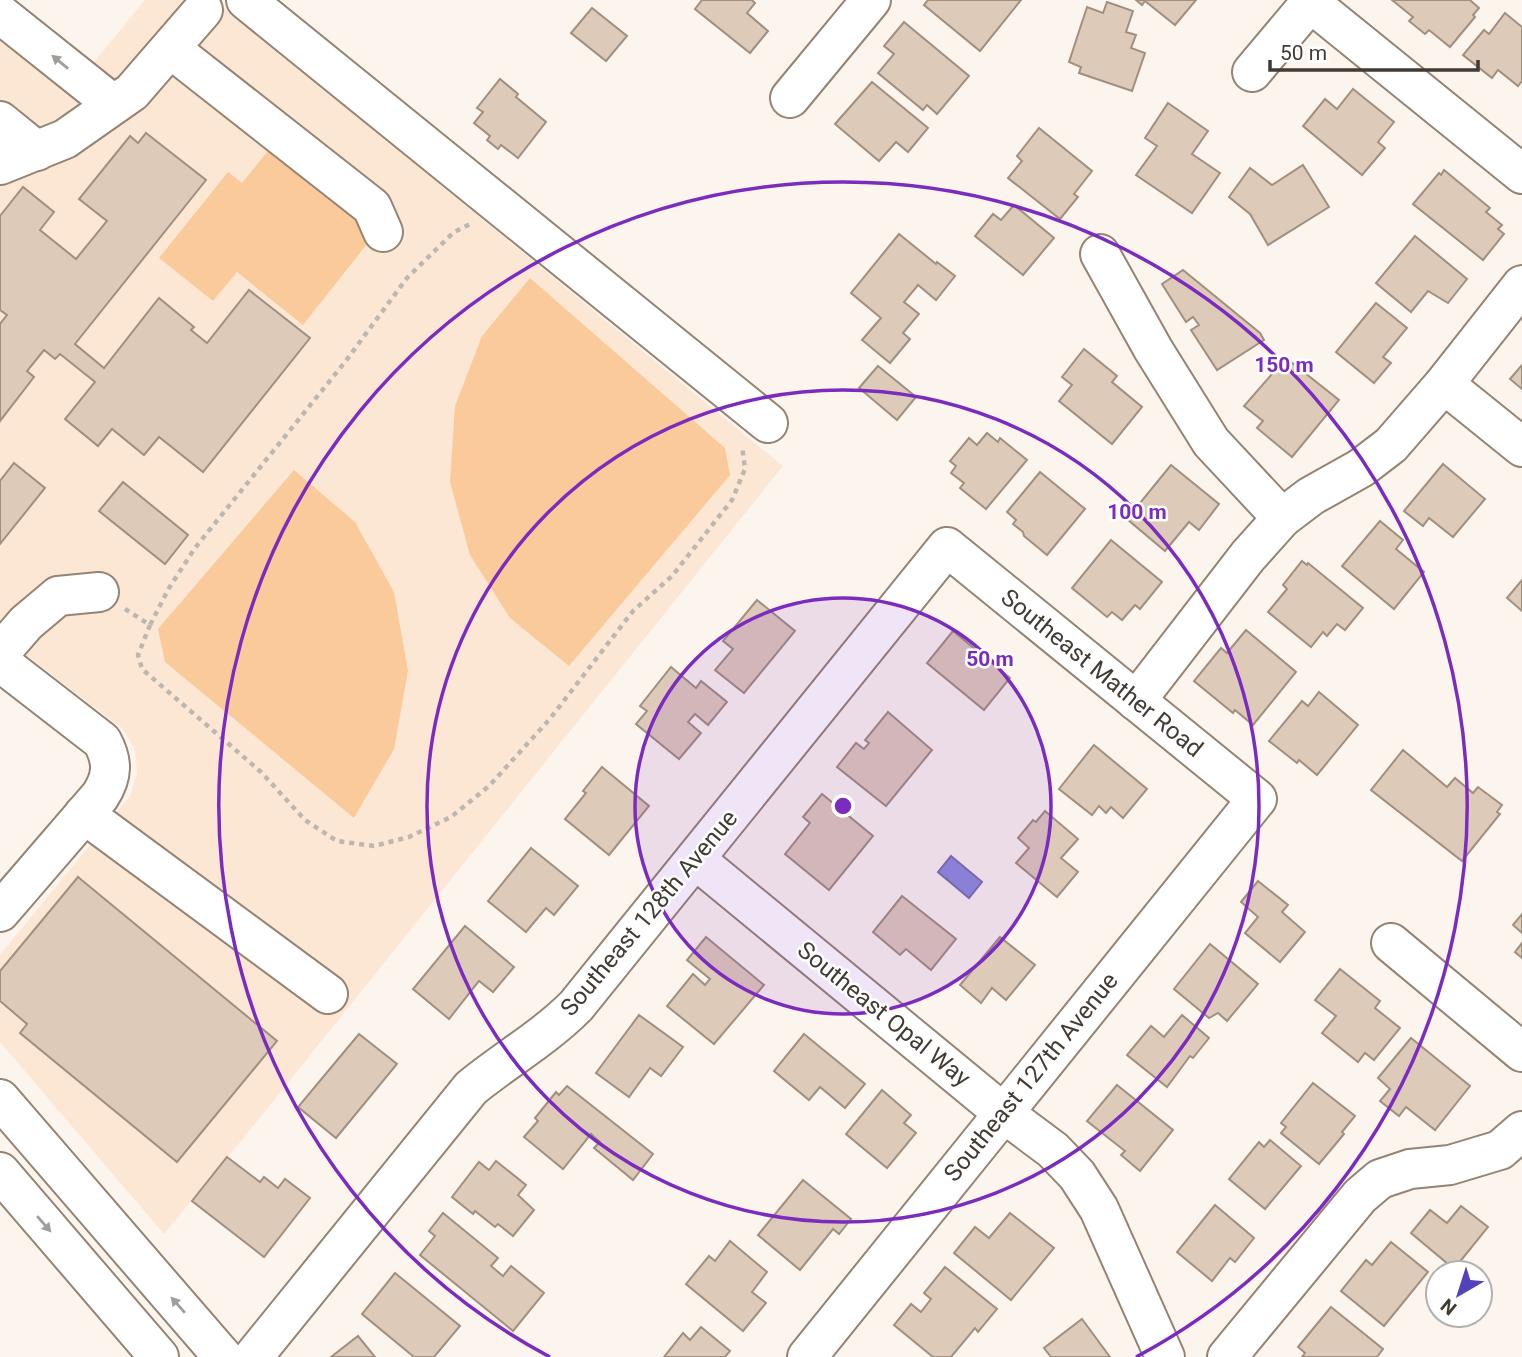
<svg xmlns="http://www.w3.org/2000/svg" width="1522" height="1357" font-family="Roboto,sans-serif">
  <rect width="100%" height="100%" fill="#fcf5ed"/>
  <polygon fill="#fce7d5" points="0,0 90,67 145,0 215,0 783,466 250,1130 164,1234 0,1042 0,955 130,796 137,773 135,750 123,729 0,635"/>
  <g fill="#fbca9b">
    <polygon points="276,141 368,227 367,244 303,325 237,272 213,301 159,258 228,172 242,183"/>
    <polygon points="530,278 725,448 730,475 569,666 510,618 470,555 450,482 455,406 482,336"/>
    <polygon points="294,470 355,522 394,592 408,671 394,749 354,818 165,662 158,629"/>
  </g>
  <polygon fill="#8e8ddb" stroke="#7774a9" stroke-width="2" points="951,856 982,882 969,898 938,872"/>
  <g fill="#decab9" stroke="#a18f7f" stroke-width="2">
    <polygon points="702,0 752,0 755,3 747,13 768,31 750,53 695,9"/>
    <polygon points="928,0 1021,0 980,51 924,5"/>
    <polygon points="1136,0 1196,0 1175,25 1145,1 1142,5"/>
    <polygon points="1392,0 1470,0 1479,8 1473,15 1475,17 1450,47 1429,30 1425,34 1409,21 1413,17"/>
    <polygon points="1107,2 1133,11 1126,32 1136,35 1131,48 1145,53 1132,91 1079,73 1081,67 1069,62 1087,7 1103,13"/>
    <polygon points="592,8 627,36 606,61 571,33"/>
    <polygon points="1505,13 1522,27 1522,81 1518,86 1498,70 1492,78 1463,55 1484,30 1489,34"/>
    <polygon points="904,22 969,76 937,114 927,105 923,110 878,73 894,54 884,46"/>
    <polygon points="500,79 518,94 516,97 546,122 518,158 501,145 498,149 487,140 490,136 474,123 483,112 477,108"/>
    <polygon points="872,82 928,128 908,152 896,142 879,161 835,124"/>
    <polygon points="1353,89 1394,122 1378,142 1385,148 1362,175 1303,126 1325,99 1337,109"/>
    <polygon points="1168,103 1208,131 1192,154 1220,173 1192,213 1136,175 1157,146 1145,138"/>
    <polygon points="1039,128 1092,171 1074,194 1078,197 1060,219 1008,178 1022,161 1017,156"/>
    <polygon points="146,133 206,180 75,344 104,368 159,298 194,327 191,330 207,343 249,290 310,338 203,472 159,437 144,455 112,429 98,446 65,419 95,382 60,354 55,359 44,350 27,371 34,377 0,421 0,324 7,315 0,310 0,216 23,187 54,212 40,230 76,259 107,221 79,199 130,136 138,143"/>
    <polygon points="1303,165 1329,207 1268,245 1250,214 1229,197 1250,168 1272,185"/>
    <polygon points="1444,170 1490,208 1486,212 1502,225 1498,229 1504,234 1483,260 1413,204 1439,173 1441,175"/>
    <polygon points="1014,205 1054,238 1023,275 975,236 993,214 1001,220"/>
    <polygon points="899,234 936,264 937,262 955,276 936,300 918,285 904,302 919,314 903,333 910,339 890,363 862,340 881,318 851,293"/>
    <polygon points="1415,236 1467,279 1448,303 1428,291 1411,312 1376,283"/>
    <polygon points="1183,270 1260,333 1264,340 1217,370 1191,330 1199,325 1193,317 1186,322 1162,284"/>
    <polygon points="1376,303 1407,328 1383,357 1391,363 1374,383 1336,352"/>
    <polygon points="1084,349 1117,376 1112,382 1142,407 1112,444 1059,401 1072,385 1062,377"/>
    <polygon points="1286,358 1339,400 1292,457 1257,428 1263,421 1244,406"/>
    <polygon points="1522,365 1522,389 1510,379"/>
    <polygon points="878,366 916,397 897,420 859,388"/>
    <polygon points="987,433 998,442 1000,438 1027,460 986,509 960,488 964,483 951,473 956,466 950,461 969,438 977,445"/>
    <polygon points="14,463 45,488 0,544 0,481"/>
    <polygon points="1443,464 1485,499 1453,537 1429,518 1423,526 1404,511"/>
    <polygon points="1171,465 1219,504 1199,530 1189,522 1165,551 1127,519"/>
    <polygon points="1040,472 1085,509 1047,555 1024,536 1023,532 1013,524 1016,520 1007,512"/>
    <polygon points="123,482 188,535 165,564 99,511"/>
    <polygon points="1380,521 1403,540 1396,549 1424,572 1394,609 1342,566"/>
    <polygon points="1111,540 1162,582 1140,609 1135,605 1122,620 1112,612 1107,617 1072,588"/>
    <polygon points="1302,561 1307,565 1308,563 1363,608 1345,630 1337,624 1327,636 1323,632 1311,647 1268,612 1287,589 1283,585"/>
    <polygon points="1522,580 1522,611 1507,598"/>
    <polygon points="757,600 795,631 744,693 715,670 733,649 723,641"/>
    <polygon points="1246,630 1296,672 1253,725 1235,710 1233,713 1194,681 1221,648 1227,653"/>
    <polygon points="953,631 1010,678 984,710 927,663"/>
    <polygon points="671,667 696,688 701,681 727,702 708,725 695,714 688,722 701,733 679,759 636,724 647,711 640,706"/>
    <polygon points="1319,692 1358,725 1317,775 1299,760 1297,763 1269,741 1302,701 1308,706"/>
    <polygon points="888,712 932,750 886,806 837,767 856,743 864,749 869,743 865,740"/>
    <polygon points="1094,745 1147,789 1123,818 1111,807 1106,813 1099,806 1092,815 1059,789"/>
    <polygon points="1403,750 1447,787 1455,778 1473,793 1478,787 1502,805 1497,812 1500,814 1462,861 1371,790"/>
    <polygon points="602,767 649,806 609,855 565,819 586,793 583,791"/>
    <polygon points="822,794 873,836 829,890 785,854 810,823 803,817"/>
    <polygon points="1045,811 1078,839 1061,858 1078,872 1057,897 1016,863 1029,848 1018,838 1033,820 1036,822"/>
    <polygon points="531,848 578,886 554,915 546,908 526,932 488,901"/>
    <polygon points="78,877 277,1041 177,1162 20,1033 27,1024 0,1001 0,971"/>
    <polygon points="1258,881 1288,905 1282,912 1305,932 1280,962 1245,933 1258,917 1241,902"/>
    <polygon points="902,896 956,939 931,970 906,949 900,955 873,932"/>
    <polygon points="1522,914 1522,933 1513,925"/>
    <polygon points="465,926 514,967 493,992 479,981 449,1019 413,989"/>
    <polygon points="706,937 764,985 714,1044 667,1006 693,974 705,985 710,979 687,960"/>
    <polygon points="1000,937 1035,965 1006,1000 992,988 981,1003 960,985"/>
    <polygon points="1522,943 1522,958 1515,952"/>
    <polygon points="1210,944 1258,984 1227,1021 1218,1013 1209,1018 1174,989"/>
    <polygon points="1340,969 1380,1001 1375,1008 1400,1028 1374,1060 1365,1053 1358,1062 1322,1033 1336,1016 1315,1000"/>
    <polygon points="639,1015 683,1047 661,1076 650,1068 629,1097 596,1073"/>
    <polygon points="1182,1015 1209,1038 1193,1058 1190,1056 1167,1087 1127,1055 1151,1026 1164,1037"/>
    <polygon points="359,1034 397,1064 336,1138 298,1107"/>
    <polygon points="804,1034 865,1084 845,1108 820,1087 809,1100 774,1071"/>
    <polygon points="1411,1038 1470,1086 1435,1130 1406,1107 1399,1116 1380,1101 1390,1089 1378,1078"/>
    <polygon points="1313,1083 1355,1116 1342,1132 1344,1134 1319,1164 1281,1133 1286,1127 1281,1123"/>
    <polygon points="1117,1085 1173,1130 1140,1171 1121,1155 1125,1151 1087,1121"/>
    <polygon points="567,1086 653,1154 633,1180 594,1148 600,1142 591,1134 563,1169 524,1137 538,1121 535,1118 556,1092 559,1095"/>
    <polygon points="882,1090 911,1115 904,1123 916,1133 887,1168 846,1134"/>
    <polygon points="1270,1140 1301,1166 1265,1209 1229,1179 1259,1142 1264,1147"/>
    <polygon points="227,1157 260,1182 264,1177 278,1188 285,1179 310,1198 264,1257 192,1201"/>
    <polygon points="496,1161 526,1185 518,1195 534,1210 513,1236 498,1224 495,1227 475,1211 473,1214 452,1197 479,1162 489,1170"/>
    <polygon points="803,1180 851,1219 839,1234 833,1229 800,1270 758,1235"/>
    <polygon points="1215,1205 1254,1238 1235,1262 1230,1258 1212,1281 1177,1252"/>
    <polygon points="1461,1206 1488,1227 1454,1269 1411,1233 1430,1210 1447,1223"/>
    <polygon points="443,1213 498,1258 491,1266 503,1276 511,1266 544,1293 513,1331 420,1255 435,1236 429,1231"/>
    <polygon points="1010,1213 1054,1248 1011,1300 954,1253 975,1227 989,1238"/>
    <polygon points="730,1241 767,1272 752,1292 766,1303 743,1331 686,1284 709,1256 715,1261"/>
    <polygon points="1391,1242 1428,1272 1384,1326 1341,1291 1366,1260 1372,1265"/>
    <polygon points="945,1267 997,1309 978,1332 975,1328 951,1357 933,1357 894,1325 911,1304 921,1312 931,1299 924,1293"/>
    <polygon points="395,1273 460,1326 434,1357 414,1357 362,1314"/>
    <polygon points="1331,1307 1383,1349 1377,1357 1302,1357 1305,1353 1298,1347"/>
    <polygon points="1082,1319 1110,1357 1051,1357 1044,1348"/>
    <polygon points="701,1327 730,1351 725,1357 664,1357 683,1333 690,1340"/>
    <polygon points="358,1336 375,1357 331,1357"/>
  </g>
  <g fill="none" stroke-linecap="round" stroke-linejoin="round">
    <g stroke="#958373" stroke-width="42">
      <g id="minor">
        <polyline points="246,0 768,423"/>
        <polyline points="1307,0 1522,174"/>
        <polyline points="0,14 113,104"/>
        <polyline points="171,49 372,207 383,232"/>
        <polyline points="1252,72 1310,3"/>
        <polyline points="790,98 871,0"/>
        <polyline points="0,121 37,151"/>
        <polyline points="0,165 65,139 132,92 203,10"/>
        <polyline points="1100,254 1153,349 1211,442 1282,518"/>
        <polyline points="1444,384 1522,447"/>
        <polyline points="0,653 26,623 58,596 99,592"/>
        <path d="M0,662L102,741C113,761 113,776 100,796L0,912"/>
        <polyline points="1136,701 1248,556 1282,518 1311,496 1361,468 1391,445 1444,384 1522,285"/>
        <polyline points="84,814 328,994"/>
        <polyline points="695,859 1002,1112 1053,1150 1077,1175 1099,1209 1165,1357"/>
        <polyline points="1391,943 1522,1052"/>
        <path d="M253,1357L471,1088C505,1060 544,1038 576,1006L947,547L1257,799L807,1357"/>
        <polyline points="1227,1357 1360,1196 1380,1179 1410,1169 1450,1165 1500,1150 1522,1131"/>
      </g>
    </g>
    <g stroke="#958373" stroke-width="42">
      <g id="major">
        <polyline points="0,1099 223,1357"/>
        <polyline points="0,1172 159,1357"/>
      </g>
    </g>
    <g stroke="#beb7af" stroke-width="4.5" stroke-dasharray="5 5" stroke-linecap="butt">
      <polyline points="125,609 150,625 169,588 195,548 345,362 407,278 454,232 472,223"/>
      <polyline points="150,625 138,655 142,669 261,772 305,820 337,841 374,846 409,837 451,817 489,786 549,720 633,611 672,576 732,500 745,469 742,446"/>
    </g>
    <use href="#minor" stroke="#fff" stroke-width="38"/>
    <use href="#major" stroke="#fff" stroke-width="38"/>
  </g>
  <defs><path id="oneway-solid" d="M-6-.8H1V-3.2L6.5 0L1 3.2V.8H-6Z" transform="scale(1.75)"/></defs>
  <g fill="#a09d9a">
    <use href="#oneway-solid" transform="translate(60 62) rotate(-141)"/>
    <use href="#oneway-solid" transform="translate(44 1224) rotate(49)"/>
    <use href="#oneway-solid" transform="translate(178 1305) rotate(-131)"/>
  </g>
  <circle cx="843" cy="806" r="208" fill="#7b2cbf" fill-opacity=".12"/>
  <g fill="none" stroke="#7b2cbf" stroke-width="3.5">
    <circle cx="843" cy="806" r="208"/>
    <circle cx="843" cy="806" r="416"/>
    <path d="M550 1357A624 624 0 1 1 1136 1357"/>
  </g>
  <g text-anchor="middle" stroke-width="5" stroke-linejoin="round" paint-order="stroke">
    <g font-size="24" fill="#423b34" stroke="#fff">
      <text transform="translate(1102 673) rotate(39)" y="8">Southeast Mather Road</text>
      <text transform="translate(649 913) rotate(-50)" y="8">Southeast 128th Avenue</text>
      <text transform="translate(884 1014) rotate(39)" y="8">Southeast Opal Way</text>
      <text transform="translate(1031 1077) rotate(-51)" y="8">Southeast 127th Avenue</text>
    </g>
  </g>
  <circle cx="843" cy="806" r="10" fill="#7b2cbf" stroke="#fff" stroke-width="3.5"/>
  <g font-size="21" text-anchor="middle" font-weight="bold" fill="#7b2cbf" stroke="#fff" stroke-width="5" stroke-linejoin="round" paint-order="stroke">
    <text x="1284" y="372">150 m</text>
    <text x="1137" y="519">100 m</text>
    <text x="990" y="666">50 m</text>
  </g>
  <g transform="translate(1459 1294) rotate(219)"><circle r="33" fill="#ffffff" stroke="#b3b1ae" stroke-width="2"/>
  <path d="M0-5L12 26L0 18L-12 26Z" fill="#5442ba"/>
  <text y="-10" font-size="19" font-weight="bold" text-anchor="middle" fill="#423b34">N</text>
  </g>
  <path d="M1270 60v10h208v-10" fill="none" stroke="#423b34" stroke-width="3.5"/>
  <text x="1280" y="60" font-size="21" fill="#423b34" stroke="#ffffff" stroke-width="5" paint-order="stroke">50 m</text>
</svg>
